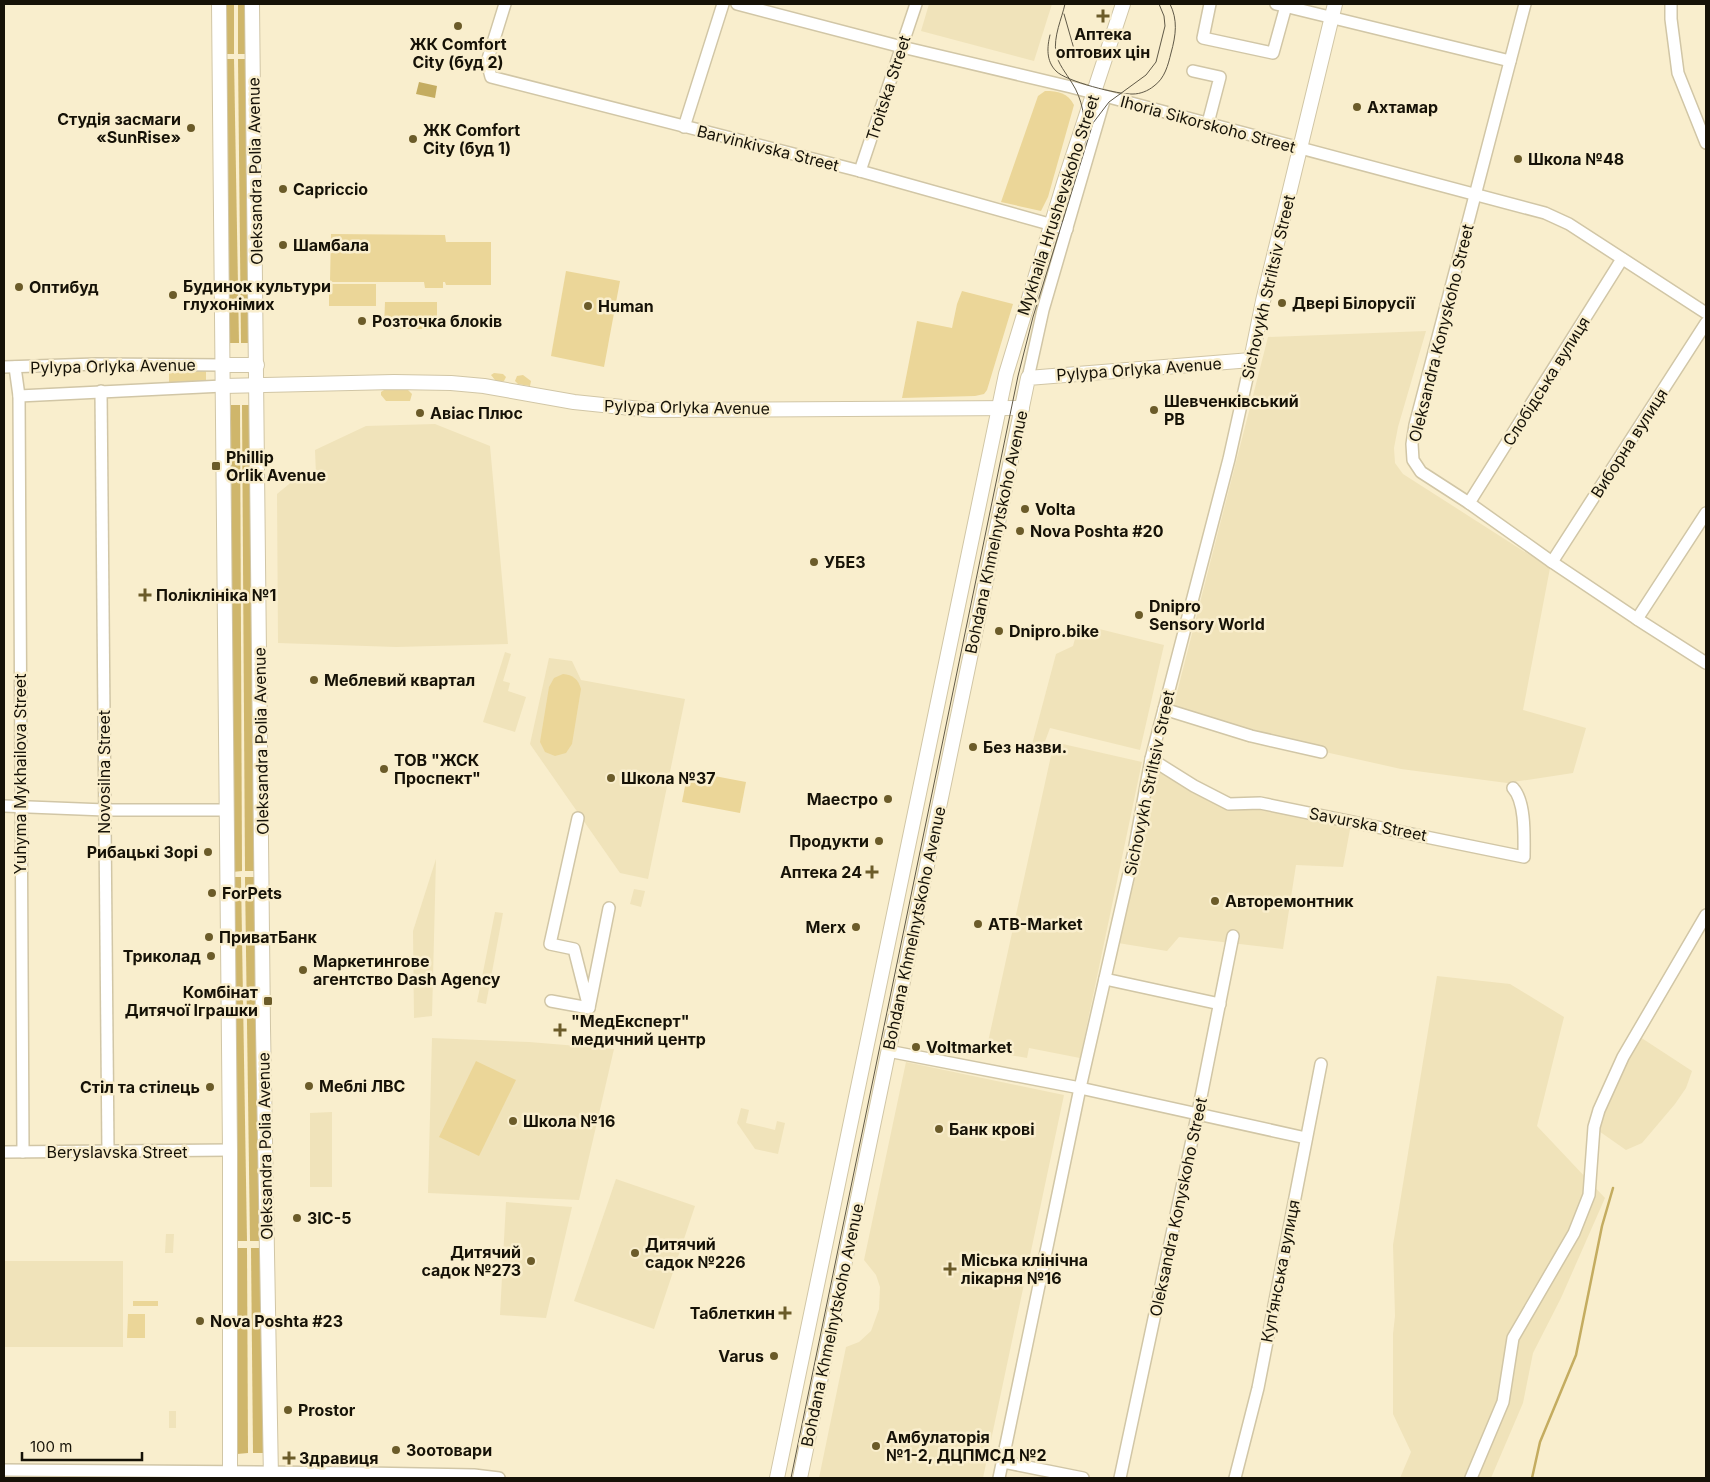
<svg xmlns="http://www.w3.org/2000/svg" width="1710" height="1482" font-family="Inter,sans-serif">
  <rect width="100%" height="100%" fill="#f9eecd"/>
  <g fill="#f0e3ba">
    <polygon points="929,4 1052,4 1034,61 921,31"/>
    <polygon points="1426,331 1398,427 1394,448 1395,463 1403,474 1550,568 1523,710 1586,728 1573,773 1507,783 1401,769 1276,741 1173,708 1268,337"/>
    <polygon points="435,424 490,446 508,644 396,647 278,643 277,494 294,480 316,475 315,450 366,426"/>
    <polygon points="1079,624 1164,645 1140,750 1050,728 1040,755 1030,752 1056,654 1073,646"/>
    <polygon points="505,652 511,654 503,681 510,683 508,691 526,697 515,732 483,722"/>
    <polygon points="549,658 572,661 581,680 685,699 648,879 620,873 530,744"/>
    <polygon points="1054,742 1142,762 1080,1058 1029,1048 1027,1058 986,1051"/>
    <polygon points="1157,769 1229,807 1260,805 1351,824 1343,867 1296,865 1283,949 1179,937 1167,951 1118,943"/>
    <polygon points="436,859 432,1016 414,1018 413,931"/>
    <polygon points="634,889 645,891 641,907 630,904"/>
    <polygon points="495,912 503,913 486,1004 477,1002"/>
    <polygon points="1437,976 1510,984 1564,1017 1537,1126 1605,1198 1561,1298 1533,1353 1523,1403 1491,1478 1400,1478 1411,1452 1393,1414 1393,1334 1395,1316 1393,1245"/>
    <polygon points="1640,1037 1692,1071 1686,1088 1675,1104 1642,1143 1626,1150 1596,1129 1623,1063"/>
    <polygon points="432,1038 529,1042 614,1049 579,1200 428,1193"/>
    <polygon points="906,1062 1064,1095 983,1478 819,1478 846,1347 859,1342 871,1331 879,1309 880,1287 876,1275 864,1260"/>
    <polygon points="741,1108 749,1110 746,1123 775,1130 777,1121 785,1123 778,1154 755,1149 737,1123"/>
    <polygon points="332,1112 332,1187 310,1187 310,1113"/>
    <polygon points="616,1179 695,1206 654,1329 574,1301"/>
    <polygon points="506,1202 572,1207 546,1318 500,1315"/>
    <polygon points="166,1234 174,1234 173,1253 165,1253"/>
    <rect x="4" y="1261" width="119" height="86"/>
    <rect x="169" y="1411" width="7" height="17"/>
  </g>
  <g fill="#ebd698">
    <path d="M1045,91C1058,91 1068,93 1074,105L1048,197L1041,211L1001,202L1038,96Z"/>
    <polygon points="331,234 445,235 446,242 491,242 491,285 446,285 445,282 443,282 443,288 425,288 424,282 330,282"/>
    <polygon points="566,271 620,281 604,367 551,356"/>
    <rect x="329" y="284" width="47" height="22"/>
    <polygon points="962,291 1013,304 987,390 984,394 975,396 902,398 917,321 952,328 957,304"/>
    <polygon points="385,302 437,302 437,329 384,329"/>
    <polygon points="169,367 206,367 206,384 169,386"/>
    <polygon points="494,373 503,374 506,377 504,381 500,382 495,380 491,375"/>
    <polygon points="523,375 531,381 530,386 518,384 515,381 517,376"/>
    <polygon points="384,390 408,390 412,394 410,401 386,401 381,395 381,392"/>
    <path d="M563,674C573,675 578,679 581,689L572,744L566,753L555,756L545,752L540,742L549,687L554,678Z"/>
    <polygon points="688,771 746,782 740,813 682,802"/>
    <polygon points="476,1061 516,1080 479,1156 439,1137"/>
    <rect x="133" y="1301" width="25" height="5"/>
    <polygon points="128,1314 145,1314 145,1338 127,1338"/>
  </g>
  <g fill="#cfb66b">
    <polygon points="225,4 234,4 234,54 226,54"/>
    <rect x="238" y="4" width="8" height="50"/>
    <polygon points="226,59 234,59 239,343 230,343"/>
    <polygon points="238,59 247,59 250,343 241,343"/>
    <polygon points="231,405 240,405 242,871 232,872"/>
    <polygon points="242,405 252,405 255,871 245,871"/>
    <polygon points="232,877 241,877 247,1241 236,1241"/>
    <polygon points="245,877 256,877 261,1241 250,1241"/>
    <polygon points="236,1248 247,1248 248,1453 237,1454"/>
    <polygon points="251,1248 262,1248 263,1453 253,1453"/>
  </g>
  <polygon fill="#c4ac60" points="419,82 437,86 435,98 416,94"/>
  <g fill="none" stroke-linecap="round" stroke-linejoin="round">
    <polyline stroke="#c4ac60" stroke-width="2.5" points="1532,1478 1540,1442 1576,1355 1602,1226 1613,1188"/>
    <g stroke="#d1c6a6" stroke-width="14">
      <g id="minor">
        <polyline points="505,4 487,62 491,77 860,171 1067,229"/>
        <polyline points="737,4 902,47 1071,87 1545,213 1569,224 1706,313"/>
        <polyline points="1210,4 1203,38 1273,53 1286,6"/>
        <polyline points="1276,4 1510,61"/>
        <polyline points="1525,4 1415,425 1412,444 1413,460 1421,472 1469,503 1552,562 1637,619 1706,663"/>
        <polyline points="1671,4 1671,19 1678,73 1706,143"/>
        <polyline points="1193,71 1220,77 1208,123"/>
        <polyline points="684,127 723,4"/>
        <polyline points="860,171 916,4"/>
        <polyline points="4,367 96,364 223,365"/>
        <polyline points="15,367 19,396 23,1152"/>
        <polyline points="1028,378 1043,310 1105,97"/>
        <polyline points="101,391 108,1152"/>
        <polyline points="19,396 223,386"/>
        <polyline points="1469,503 1622,259"/>
        <polyline points="1552,562 1706,323"/>
        <polyline points="1637,619 1706,513"/>
        <polyline points="1164,709 1251,736 1321,752"/>
        <path d="M1151,759L1194,786L1229,804L1260,803L1524,857C1524,838 1526,802 1513,788"/>
        <polyline points="4,806 105,810 226,810"/>
        <polyline points="578,818 550,944 574,949 589,1008 609,908"/>
        <polyline points="1105,979 1220,1004"/>
        <polyline points="551,1001 589,1008"/>
        <polyline points="888,1051 1080,1088 1306,1138"/>
        <polyline points="4,1152 230,1150"/>
        <polyline points="1003,1462 1083,1478"/>
        <polyline points="4,1470 365,1473 474,1475 499,1478"/>
        <polyline points="999,1478 1080,1088 1134,851 1151,759 1229,459 1251,360"/>
        <polyline points="1120,1478 1199,1107 1233,936"/>
        <polyline points="1235,1478 1258,1388 1321,1064"/>
        <polyline points="1471,1478 1503,1402 1513,1338 1574,1233 1589,1195 1594,1127 1599,1110 1623,1057 1706,915"/>
      </g>
    </g>
    <g stroke="#d1c6a6" stroke-width="16">
      <g id="major">
        <polyline points="219,4 230,1150 230,1478"/>
        <polyline points="252,4 263,1028 271,1478"/>
        <polyline points="223,365 257,365"/>
        <polyline points="223,386 394,382 451,383 484,386 574,402 651,410 1022,408"/>
        <polyline points="777,1478 1006,374 1064,183 1123,4"/>
        <polyline points="800,1478 1028,378 1251,360 1263,301 1335,4"/>
      </g>
    </g>
    <use href="#minor" stroke="#fff" stroke-width="11"/>
    <use href="#major" stroke="#fff" stroke-width="14"/>
    <g stroke="#605947" stroke-width="1">
      <path d="M1065,4C1062,18 1053,37 1056,53C1058,64 1066,73 1072,83C1082,98 1087,122 1083,139"/>
      <polyline points="1064,14 1076,56"/>
      <path d="M1050,35C1047,47 1046,61 1056,71C1065,81 1119,95 1133,94C1140,94 1148,91 1154,86C1165,78 1168,65 1171,53C1176,35 1178,20 1170,4"/>
      <polyline points="791,1478 1018,376 1033,317 1093,123 1109,102 1146,75 1156,62 1165,26 1164,16 1159,4"/>
    </g>
  </g>
  <g fill="#6b5b29" stroke="#f9eecd" stroke-width="2">
    <path d="M1100.5 8.5h5v5h5v5h-5v5h-5v-5h-5v-5h5z"/>
    <circle cx="458" cy="26" r="5"/>
    <circle cx="1357" cy="107" r="5"/>
    <circle cx="191" cy="128" r="5"/>
    <circle cx="413" cy="139" r="5"/>
    <circle cx="1518" cy="159" r="5"/>
    <circle cx="283" cy="189" r="5"/>
    <circle cx="283" cy="245" r="5"/>
    <circle cx="19" cy="287" r="5"/>
    <circle cx="173" cy="295" r="5"/>
    <circle cx="1282" cy="303" r="5"/>
    <circle cx="588" cy="306" r="5"/>
    <circle cx="362" cy="321" r="5"/>
    <circle cx="1154" cy="410" r="5"/>
    <circle cx="420" cy="413" r="5"/>
    <rect x="211" y="461" width="10" height="10" rx="2.5"/>
    <circle cx="1025" cy="509" r="5"/>
    <circle cx="1020" cy="531" r="5"/>
    <circle cx="814" cy="562" r="5"/>
    <path d="M142.5 587.5h5v5h5v5h-5v5h-5v-5h-5v-5h5z"/>
    <circle cx="1139" cy="615" r="5"/>
    <circle cx="999" cy="631" r="5"/>
    <circle cx="314" cy="680" r="5"/>
    <circle cx="973" cy="747" r="5"/>
    <circle cx="384" cy="769" r="5"/>
    <circle cx="611" cy="778" r="5"/>
    <circle cx="888" cy="799" r="5"/>
    <circle cx="879" cy="841" r="5"/>
    <circle cx="208" cy="852" r="5"/>
    <path d="M869.5 864.5h5v5h5v5h-5v5h-5v-5h-5v-5h5z"/>
    <circle cx="212" cy="893" r="5"/>
    <circle cx="1215" cy="901" r="5"/>
    <circle cx="978" cy="924" r="5"/>
    <circle cx="856" cy="927" r="5"/>
    <circle cx="209" cy="937" r="5"/>
    <circle cx="211" cy="956" r="5"/>
    <circle cx="303" cy="970" r="5"/>
    <rect x="263" y="996" width="10" height="10" rx="2.5"/>
    <path d="M557.5 1022.5h5v5h5v5h-5v5h-5v-5h-5v-5h5z"/>
    <circle cx="916" cy="1047" r="5"/>
    <circle cx="309" cy="1086" r="5"/>
    <circle cx="210" cy="1087" r="5"/>
    <circle cx="513" cy="1121" r="5"/>
    <circle cx="939" cy="1129" r="5"/>
    <circle cx="297" cy="1218" r="5"/>
    <circle cx="635" cy="1253" r="5"/>
    <circle cx="531" cy="1261" r="5"/>
    <path d="M947.5 1261.5h5v5h5v5h-5v5h-5v-5h-5v-5h5z"/>
    <path d="M782.5 1305.5h5v5h5v5h-5v5h-5v-5h-5v-5h5z"/>
    <circle cx="200" cy="1321" r="5"/>
    <circle cx="774" cy="1356" r="5"/>
    <circle cx="288" cy="1410" r="5"/>
    <circle cx="876" cy="1446" r="5"/>
    <circle cx="396" cy="1450" r="5"/>
    <path d="M286.5 1450.5h5v5h5v5h-5v5h-5v-5h-5v-5h5z"/>
  </g>
  <g text-anchor="middle" stroke-width="5" stroke-linejoin="round" paint-order="stroke">
    <g font-size="16" font-weight="bold" fill="#161207" stroke="#f9eecd" text-anchor="start">
      <text x="1103" y="40" text-anchor="middle">Аптека<tspan x="1103" dy="18">оптових цін</tspan></text>
      <text x="458" y="50" text-anchor="middle">ЖК Comfort<tspan x="458" dy="18">City (буд 2)</tspan></text>
      <text x="1367" y="113">Ахтамар</text>
      <text x="181" y="125" text-anchor="end">Студія засмаги<tspan x="181" dy="18">«SunRise»</tspan></text>
      <text x="423" y="136">ЖК Comfort<tspan x="423" dy="18">City (буд 1)</tspan></text>
      <text x="1528" y="165">Школа №48</text>
      <text x="293" y="195">Capriccio</text>
      <text x="293" y="251">Шамбала</text>
      <text x="183" y="292">Будинок культури<tspan x="183" dy="18">глухонімих</tspan></text>
      <text x="29" y="293">Оптибуд</text>
      <text x="1292" y="309">Двері Білорусії</text>
      <text x="598" y="312">Human</text>
      <text x="372" y="327">Розточка блоків</text>
      <text x="1164" y="407">Шевченківський<tspan x="1164" dy="18">РВ</tspan></text>
      <text x="430" y="419">Авіас Плюс</text>
      <text x="226" y="463">Phillip<tspan x="226" dy="18">Orlik Avenue</tspan></text>
      <text x="1035" y="515">Volta</text>
      <text x="1030" y="537">Nova Poshta #20</text>
      <text x="824" y="568">УБЕЗ</text>
      <text x="156" y="601">Поліклініка №1</text>
      <text x="1149" y="612">Dnipro<tspan x="1149" dy="18">Sensory World</tspan></text>
      <text x="1009" y="637">Dnipro.bike</text>
      <text x="324" y="686">Меблевий квартал</text>
      <text x="983" y="753">Без назви.</text>
      <text x="394" y="766">ТОВ "ЖСК<tspan x="394" dy="18">Проспект"</tspan></text>
      <text x="621" y="784">Школа №37</text>
      <text x="878" y="805" text-anchor="end">Маестро</text>
      <text x="869" y="847" text-anchor="end">Продукти</text>
      <text x="198" y="858" text-anchor="end">Рибацькі Зорі</text>
      <text x="862" y="878" text-anchor="end">Аптека 24</text>
      <text x="222" y="899">ForPets</text>
      <text x="1225" y="907">Авторемонтник</text>
      <text x="988" y="930">ATB-Market</text>
      <text x="846" y="933" text-anchor="end">Merx</text>
      <text x="219" y="943">ПриватБанк</text>
      <text x="201" y="962" text-anchor="end">Триколад</text>
      <text x="313" y="967">Маркетингове<tspan x="313" dy="18">агентство Dash Agency</tspan></text>
      <text x="258" y="998" text-anchor="end">Комбінат<tspan x="258" dy="18">Дитячої Іграшки</tspan></text>
      <text x="571" y="1027">"МедЕксперт"<tspan x="571" dy="18">медичний центр</tspan></text>
      <text x="926" y="1053">Voltmarket</text>
      <text x="319" y="1092">Меблі ЛВС</text>
      <text x="200" y="1093" text-anchor="end">Стіл та стілець</text>
      <text x="523" y="1127">Школа №16</text>
      <text x="949" y="1135">Банк крові</text>
      <text x="307" y="1224">ЗІС-5</text>
      <text x="645" y="1250">Дитячий<tspan x="645" dy="18">садок №226</tspan></text>
      <text x="521" y="1258" text-anchor="end">Дитячий<tspan x="521" dy="18">садок №273</tspan></text>
      <text x="961" y="1266">Міська клінічна<tspan x="961" dy="18">лікарня №16</tspan></text>
      <text x="775" y="1319" text-anchor="end">Таблеткин</text>
      <text x="210" y="1327">Nova Poshta #23</text>
      <text x="764" y="1362" text-anchor="end">Varus</text>
      <text x="298" y="1416">Prostor</text>
      <text x="886" y="1443">Амбулаторія<tspan x="886" dy="18">№1-2, ДЦПМСД №2</tspan></text>
      <text x="406" y="1456">Зоотовари</text>
      <text x="299" y="1464">Здравиця</text>
    </g>
    <g font-size="16" fill="#161207" stroke="#f9eecd">
      <text transform="translate(888 88) rotate(-72)" y="6">Troitska Street</text>
      <text transform="translate(1208 124) rotate(15)" y="6">Ihoria Sikorskoho Street</text>
      <text transform="translate(768 148) rotate(14)" y="6">Barvinkivska Street</text>
      <text transform="translate(255 171) rotate(-91)" y="6">Oleksandra Polia Avenue</text>
      <text transform="translate(1058 205) rotate(-72)" y="6">Mykhaila Hrushevskoho Street</text>
      <text transform="translate(1268 287) rotate(-77)" y="6">Sichovykh Striltsiv Street</text>
      <text transform="translate(1441 333) rotate(-76)" y="6">Oleksandra Konyskoho Street</text>
      <text transform="translate(113 366) rotate(-1)" y="6">Pylypa Orlyka Avenue</text>
      <text transform="translate(1139 369) rotate(-4)" y="6">Pylypa Orlyka Avenue</text>
      <text transform="translate(1546 381) rotate(-58)" y="6">Слобідська вулиця</text>
      <text transform="translate(687 407) rotate(1)" y="6">Pylypa Orlyka Avenue</text>
      <text transform="translate(1629 443) rotate(-57)" y="6">Виборна вулиця</text>
      <text transform="translate(996 532) rotate(-78)" y="6">Bohdana Khmelnytskoho Avenue</text>
      <text transform="translate(261 741) rotate(-91)" y="6">Oleksandra Polia Avenue</text>
      <text transform="translate(104 772) rotate(-90)" y="6">Novosilna Street</text>
      <text transform="translate(20 774) rotate(-90)" y="6">Yuhyma Mykhailova Street</text>
      <text transform="translate(1149 783) rotate(-78)" y="6">Sichovykh Striltsiv Street</text>
      <text transform="translate(1368 824) rotate(11)" y="6">Savurska Street</text>
      <text transform="translate(914 928) rotate(-78)" y="6">Bohdana Khmelnytskoho Avenue</text>
      <text transform="translate(265 1146) rotate(-91)" y="6">Oleksandra Polia Avenue</text>
      <text x="117" y="1158">Beryslavska Street</text>
      <text transform="translate(1178 1207) rotate(-78)" y="6">Oleksandra Konyskoho Street</text>
      <text transform="translate(1280 1271) rotate(-79)" y="6">Купʼянська вулиця</text>
      <text transform="translate(832 1325) rotate(-78)" y="6">Bohdana Khmelnytskoho Avenue</text>
    </g>
  </g>
  <rect width="1710" height="1482" fill="none" stroke="#161207" stroke-width="10"/>
  <path d="M22 1452v8h120v-8" fill="none" stroke="#161207" stroke-width="2.5"/>
  <text x="30" y="1452" font-size="15" fill="#161207" stroke="#f9eecd" stroke-width="4" paint-order="stroke">100 m</text>
</svg>
